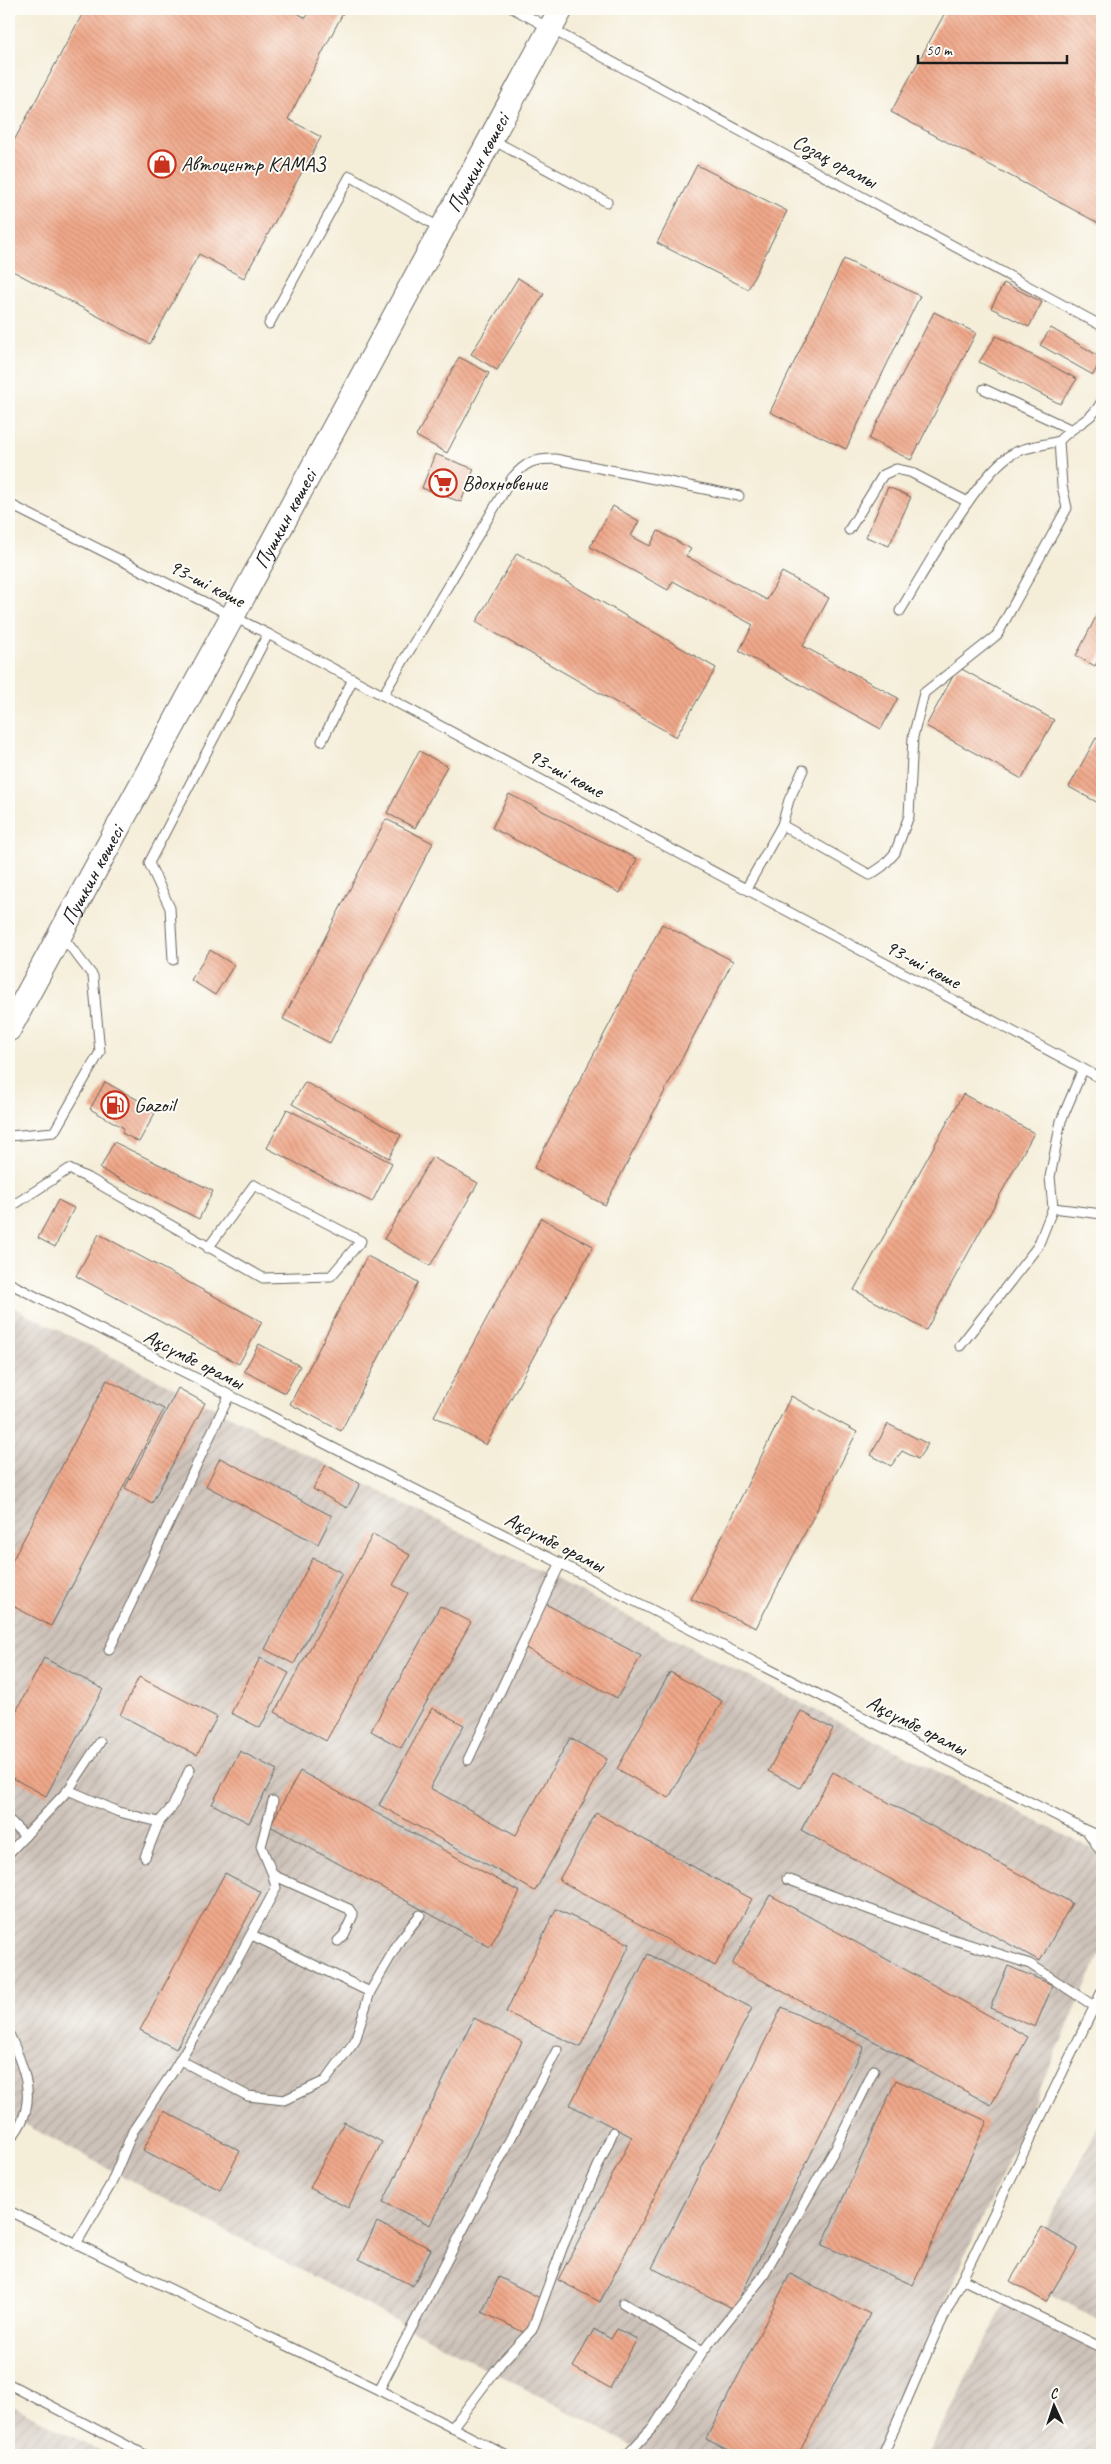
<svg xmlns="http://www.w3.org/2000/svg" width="1111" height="2464" font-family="Caveat,sans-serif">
  <defs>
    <pattern id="industrial-furrows" width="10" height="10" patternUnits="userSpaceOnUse" patternTransform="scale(1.25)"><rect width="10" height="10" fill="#cdc2b9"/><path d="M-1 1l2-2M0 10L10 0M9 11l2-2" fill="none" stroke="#afa69e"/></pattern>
    <pattern id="building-back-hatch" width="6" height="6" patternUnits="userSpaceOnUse" patternTransform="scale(1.25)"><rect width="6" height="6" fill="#efa789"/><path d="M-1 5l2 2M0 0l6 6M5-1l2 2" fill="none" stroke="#cc8f76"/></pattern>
  </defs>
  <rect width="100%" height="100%" fill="#fdfcf7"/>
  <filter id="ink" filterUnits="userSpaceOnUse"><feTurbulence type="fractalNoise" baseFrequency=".02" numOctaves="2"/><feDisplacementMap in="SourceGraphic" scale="10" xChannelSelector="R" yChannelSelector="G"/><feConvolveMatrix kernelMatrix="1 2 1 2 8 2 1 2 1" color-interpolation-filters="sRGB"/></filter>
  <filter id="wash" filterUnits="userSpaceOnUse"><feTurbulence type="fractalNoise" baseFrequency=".0096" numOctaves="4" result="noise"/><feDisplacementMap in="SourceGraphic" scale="20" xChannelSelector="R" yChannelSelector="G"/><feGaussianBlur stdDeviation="1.12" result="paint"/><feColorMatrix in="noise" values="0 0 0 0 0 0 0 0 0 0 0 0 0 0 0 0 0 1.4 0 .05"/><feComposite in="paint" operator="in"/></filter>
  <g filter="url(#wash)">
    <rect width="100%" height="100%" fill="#f4edd8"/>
    <g fill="url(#industrial-furrows)">
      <polygon points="9,1305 1102,1854 1102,1950 876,2455 650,2455 9,2116"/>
      <polygon points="1102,2119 1102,2322 1020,2277"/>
      <polygon points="1006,2301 1102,2354 1102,2455 927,2455"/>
      <polygon points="9,2404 108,2455 9,2455"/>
    </g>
    <g id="blocks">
      <g fill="url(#building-back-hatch)">
        <polygon points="85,9 290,9 306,18 311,9 340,9 344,11 288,119 321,137 244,278 199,254 150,344 9,269 9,150"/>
        <polygon points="947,9 1102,9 1102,225 891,112"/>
        <polygon points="697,165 787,211 748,289 657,243"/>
        <polygon points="844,259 920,296 846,449 770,412"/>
        <polygon points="518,278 544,294 497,370 471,354"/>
        <polygon points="1004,283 1042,302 1029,327 991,308"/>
        <polygon points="934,312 976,333 911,460 869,439"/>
        <polygon points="1051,328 1102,358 1093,375 1040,345"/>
        <polygon points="996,336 1077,379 1060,404 979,362"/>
        <polygon points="459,357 489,373 447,453 416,436"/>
        <polygon points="435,454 474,469 461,502 422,488"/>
        <polygon points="888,487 911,497 889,546 866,537"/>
        <polygon points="613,506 639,521 631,536 650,546 658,531 691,549 686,556 767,600 782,572 829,598 803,646 898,698 881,729 739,651 753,625 673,581 668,590 590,547"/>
        <polygon points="517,553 716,668 676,737 476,622"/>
        <polygon points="1102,605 1102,652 1095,666 1076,656"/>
        <polygon points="958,667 1054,720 1022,779 926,726"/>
        <polygon points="1096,738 1102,741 1102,805 1069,787"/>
        <polygon points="419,751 447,766 415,828 387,813"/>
        <polygon points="509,794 637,859 620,893 492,828"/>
        <polygon points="386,819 433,843 330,1043 283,1019"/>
        <polygon points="662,924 733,961 605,1205 534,1168"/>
        <polygon points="210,950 234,965 215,995 191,980"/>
        <polygon points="105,1082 140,1101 138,1104 155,1113 139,1142 122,1133 124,1128 90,1109"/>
        <polygon points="305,1082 401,1135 389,1158 292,1104"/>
        <polygon points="963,1094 1034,1133 926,1330 854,1290"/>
        <polygon points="287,1109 392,1163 372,1202 267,1148"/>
        <polygon points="114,1142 213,1191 199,1219 100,1169"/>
        <polygon points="432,1157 478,1183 430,1266 384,1239"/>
        <polygon points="58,1200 74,1208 55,1247 38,1238"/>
        <polygon points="541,1218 593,1246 486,1445 434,1416"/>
        <polygon points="99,1234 262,1322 239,1364 76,1276"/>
        <polygon points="367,1256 418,1282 341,1431 290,1404"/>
        <polygon points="259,1344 300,1366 285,1393 244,1371"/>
        <polygon points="107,1380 164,1409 51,1626 9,1604 9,1567"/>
        <polygon points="178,1388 205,1403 152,1503 125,1488"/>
        <polygon points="791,1396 857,1432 756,1628 691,1599"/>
        <polygon points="888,1424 928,1444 918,1459 902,1451 891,1466 871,1455"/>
        <polygon points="220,1458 332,1516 318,1544 206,1486"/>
        <polygon points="326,1465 360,1484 347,1508 313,1489"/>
        <polygon points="373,1534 410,1555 393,1585 408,1593 326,1741 275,1712"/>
        <polygon points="313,1558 342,1573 294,1664 265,1649"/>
        <polygon points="546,1604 641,1656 617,1698 522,1646"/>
        <polygon points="440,1606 471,1622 401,1748 371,1731"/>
        <polygon points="44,1658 103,1689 46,1796 9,1776 9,1725"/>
        <polygon points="260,1658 289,1673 260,1728 231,1713"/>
        <polygon points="670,1672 722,1701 669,1798 617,1769"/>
        <polygon points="139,1677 217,1717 197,1755 120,1715"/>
        <polygon points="432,1708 464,1725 430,1788 516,1835 570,1738 607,1759 535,1891 379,1805"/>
        <polygon points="801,1711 833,1729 800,1788 768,1771"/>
        <polygon points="240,1751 277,1770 249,1823 212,1804"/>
        <polygon points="300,1771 520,1892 490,1947 270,1826"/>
        <polygon points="833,1772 1072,1903 1040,1961 801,1830"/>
        <polygon points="596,1813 752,1899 715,1966 559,1880"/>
        <polygon points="225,1873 261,1892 176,2049 140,2030"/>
        <polygon points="770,1895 1028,2037 991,2105 732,1964"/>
        <polygon points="556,1909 630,1944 580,2047 506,2012"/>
        <polygon points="648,1954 752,2008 600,2302 558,2280 632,2137 570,2105"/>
        <polygon points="1008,1966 1053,1985 1035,2027 990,2008"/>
        <polygon points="782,2007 864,2047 734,2309 652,2268"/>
        <polygon points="474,2018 522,2042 430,2225 383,2202"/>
        <polygon points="896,2080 987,2121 913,2285 822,2245"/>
        <polygon points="164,2111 240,2151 220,2190 143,2150"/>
        <polygon points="344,2122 382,2142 348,2208 310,2188"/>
        <polygon points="377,2222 431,2249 413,2286 359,2259"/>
        <polygon points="1042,2227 1078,2248 1046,2302 1010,2281"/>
        <polygon points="790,2274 870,2314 798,2455 738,2455 706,2439"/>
        <polygon points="499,2277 542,2299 525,2333 482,2312"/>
        <polygon points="594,2329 611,2339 617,2329 637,2339 610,2388 573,2367"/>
      </g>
    </g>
  </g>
  <g filter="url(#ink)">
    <use href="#blocks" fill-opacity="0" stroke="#68655e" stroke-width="1"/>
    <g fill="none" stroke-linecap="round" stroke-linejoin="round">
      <g stroke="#68655e" stroke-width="11">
        <g id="service">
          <polyline points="514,9 1102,326"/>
          <polyline points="491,139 607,202"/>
          <polyline points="269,324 350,176 442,229"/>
          <polyline points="984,389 1070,429"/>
          <polyline points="9,504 268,634 1102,1079"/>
          <polyline points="849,530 883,475 896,469 910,472 968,502"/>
          <path d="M900,611C922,576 980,469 1014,453C1027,446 1045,445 1059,441"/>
          <path d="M383,695L512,478C526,462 533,459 555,459L739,496"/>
          <polyline points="322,741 353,679"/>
          <path d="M803,770L789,800L782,825L870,875L883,866L895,853L909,816L913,737L924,693L997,635L1067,508L1062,486L1059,441C1074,424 1092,421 1102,401"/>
          <polyline points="746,889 782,825"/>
          <polyline points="173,960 170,908 149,863 268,634"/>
          <polyline points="9,1136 54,1132 100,1052 93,976 62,936"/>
          <polyline points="9,1208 69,1169 92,1180 263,1278 331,1276 361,1241 254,1185 208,1248"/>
          <polyline points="1053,1208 1102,1214"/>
          <polyline points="9,1283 1087,1831 1102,1836"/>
          <polyline points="960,1346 1038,1246 1053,1208 1050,1177 1061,1121 1083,1069"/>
          <polyline points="109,1650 229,1396"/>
          <polyline points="468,1760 560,1564"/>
          <polyline points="68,1790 119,1812 159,1822"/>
          <polyline points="9,1820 25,1836"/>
          <polyline points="1087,1831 1102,1853"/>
          <polyline points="9,1853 69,1789 100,1742"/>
          <polyline points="145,1857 159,1822 173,1806 190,1769"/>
          <polyline points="273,1875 349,1909 353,1915 344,1935 338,1941"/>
          <polyline points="787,1879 936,1934 1030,1964 1094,2006"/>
          <polyline points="252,1935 370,1992"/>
          <path d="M9,2034C26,2071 40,2107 9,2140"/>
          <polyline points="180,2060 248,2096 284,2100 325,2081 355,2041 370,1992 400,1940 420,1915"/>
          <polyline points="9,2211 379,2390 505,2455"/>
          <polyline points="76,2244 111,2184 133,2131 172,2073 214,2003 276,1888 273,1875 261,1846 273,1801"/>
          <polyline points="962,2279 1102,2348"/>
          <polyline points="623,2303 703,2351"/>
          <polyline points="9,2384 145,2455"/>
          <polyline points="379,2390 557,2050"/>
          <polyline points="452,2428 501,2363 532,2330 563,2246 613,2132"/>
          <polyline points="627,2455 655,2425 703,2351 761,2279 835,2149 874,2070"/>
          <polyline points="883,2455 934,2337 1102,1991"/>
        </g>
      </g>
      <g stroke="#68655e" stroke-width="26">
        <g id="secondary">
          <path id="s1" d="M9,1029L561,9"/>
        </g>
      </g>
      <use href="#service" stroke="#fff" stroke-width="9"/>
      <use href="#secondary" stroke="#fff" stroke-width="24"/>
    </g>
  </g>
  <defs>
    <g id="shop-ring" transform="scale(1.4375)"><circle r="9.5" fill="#fdfcf7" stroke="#c8321e" stroke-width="1.5"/><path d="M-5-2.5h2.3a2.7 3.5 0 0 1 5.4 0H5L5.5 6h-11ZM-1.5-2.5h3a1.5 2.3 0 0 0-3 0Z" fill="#c8321e"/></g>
    <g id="supermarket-ring" transform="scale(1.4375)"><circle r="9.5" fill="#fdfcf7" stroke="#c8321e" stroke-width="1.5"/><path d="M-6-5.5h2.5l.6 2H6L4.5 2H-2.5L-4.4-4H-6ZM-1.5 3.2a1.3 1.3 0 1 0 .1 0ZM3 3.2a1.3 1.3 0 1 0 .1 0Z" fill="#c8321e"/></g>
    <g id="fuel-ring" transform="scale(1.4375)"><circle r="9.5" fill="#fdfcf7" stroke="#c8321e" stroke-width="1.5"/><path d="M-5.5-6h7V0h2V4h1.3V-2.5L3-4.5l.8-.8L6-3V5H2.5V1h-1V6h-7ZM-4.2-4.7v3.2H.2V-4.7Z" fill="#c8321e"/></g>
  </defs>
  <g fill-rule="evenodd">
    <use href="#shop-ring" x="162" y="164"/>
    <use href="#supermarket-ring" x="443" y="483"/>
    <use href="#fuel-ring" x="115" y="1105"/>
  </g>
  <g text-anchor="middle" stroke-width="4" stroke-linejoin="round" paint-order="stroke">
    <g font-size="21" fill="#1c1c1c" stroke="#fdfcf7">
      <text transform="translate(835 161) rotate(28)" y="7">Созақ орамы</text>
      <text dy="7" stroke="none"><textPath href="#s1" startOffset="985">Пушкин көшесі</textPath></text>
      <text dy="7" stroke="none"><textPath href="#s1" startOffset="580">Пушкин көшесі</textPath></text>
      <text transform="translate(207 583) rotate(27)" y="7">93-ші көше</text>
      <text transform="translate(566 773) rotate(28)" y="7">93-ші көше</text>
      <text dy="7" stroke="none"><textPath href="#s1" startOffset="175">Пушкин көшесі</textPath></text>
      <text transform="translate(923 964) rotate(28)" y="7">93-ші көше</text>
      <text transform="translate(194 1359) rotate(27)" y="7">Ақсүмбе орамы</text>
      <text transform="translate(555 1542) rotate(27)" y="7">Ақсүмбе орамы</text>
      <text transform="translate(917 1725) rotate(27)" y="7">Ақсүмбе орамы</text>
    </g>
    <g font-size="21" fill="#1c1c1c" stroke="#fdfcf7" text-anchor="start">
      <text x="181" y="171">Автоцентр КАМАЗ</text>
      <text x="462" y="490">Вдохновение</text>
      <text x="134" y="1112">Gazoil</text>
    </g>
  </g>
  <rect width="1111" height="2464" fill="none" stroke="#fdfcf7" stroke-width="30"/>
  <g transform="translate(1054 2406) rotate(357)" stroke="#fdfcf7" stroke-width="4" paint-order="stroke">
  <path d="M0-4L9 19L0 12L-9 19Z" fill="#1c1c1c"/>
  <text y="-8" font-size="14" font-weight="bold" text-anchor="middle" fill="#1c1c1c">С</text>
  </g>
  <path d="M918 55v8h149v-8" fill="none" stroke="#1c1c1c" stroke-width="2.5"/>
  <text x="926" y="55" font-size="15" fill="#1c1c1c" stroke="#fdfcf7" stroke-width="4" paint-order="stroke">50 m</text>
</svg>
